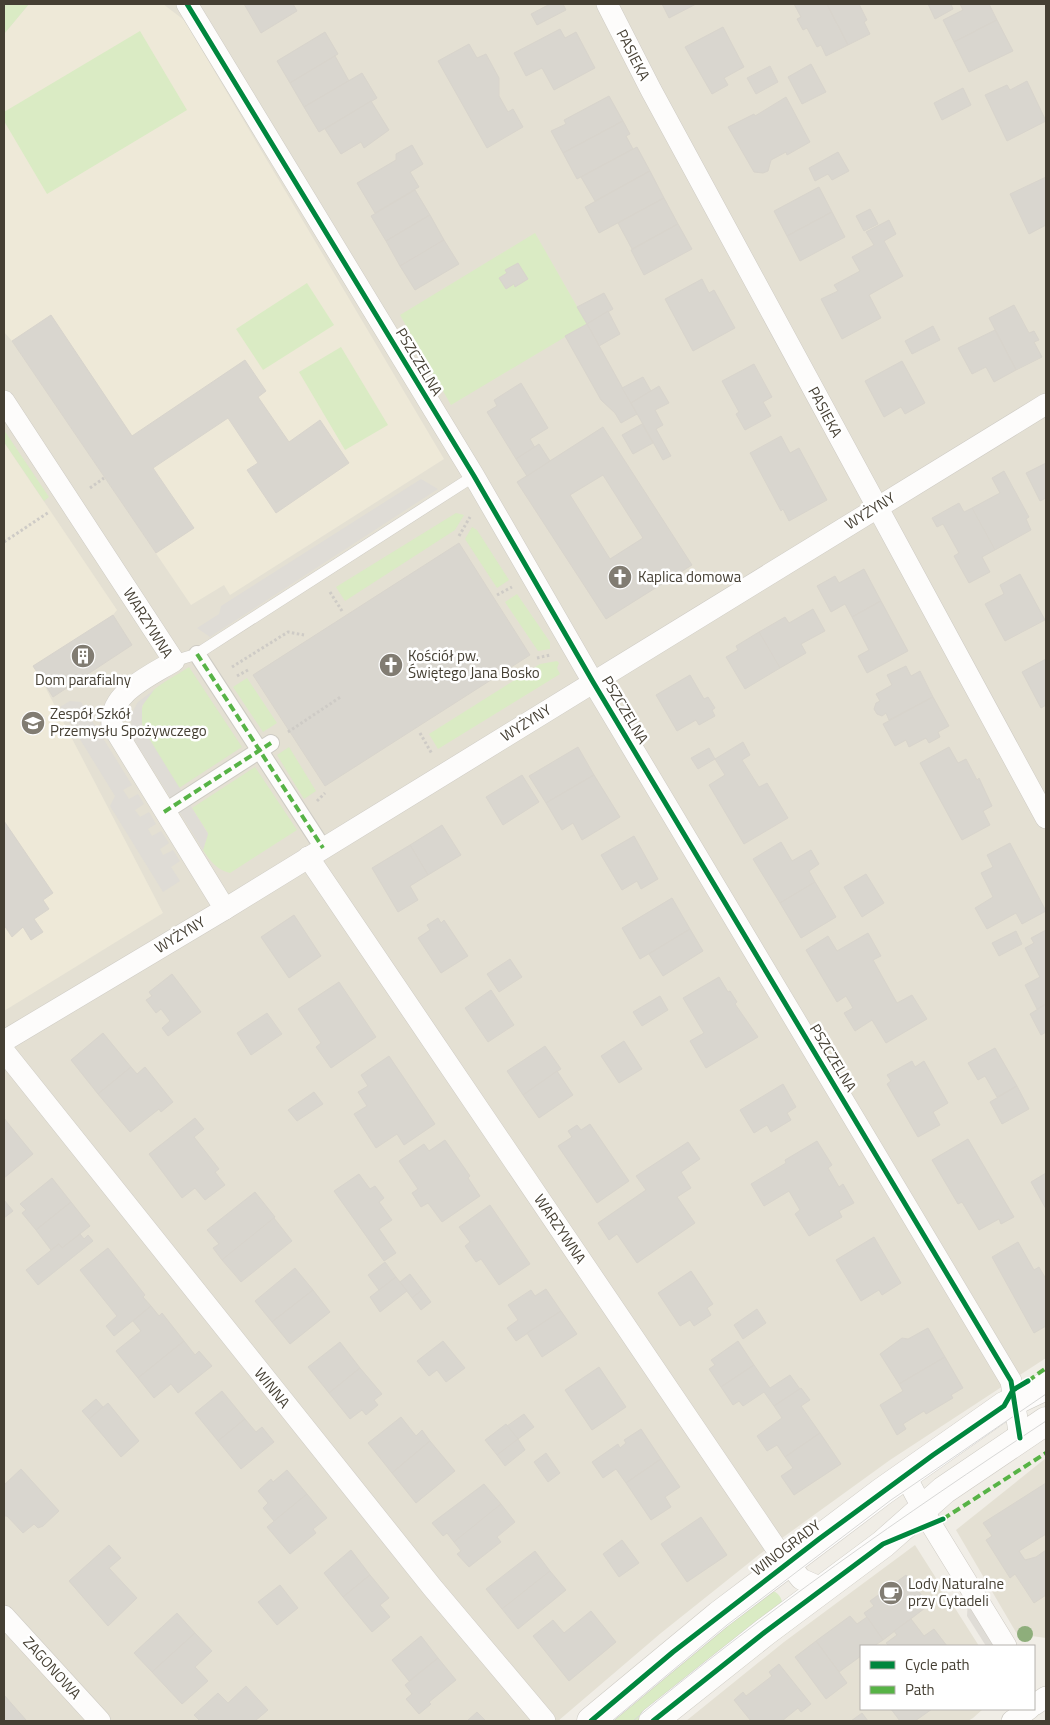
<svg xmlns="http://www.w3.org/2000/svg" width="1050" height="1725" font-family="'Titillium Web',sans-serif">
  <rect width="100%" height="100%" fill="#f0ede6"/>
  <g fill="#e4e0d3">
    <polygon points="4,4 1046,4 1046,1358 890,1460 760,1554 661,1633 558,1721 4,1721"/>
    <polygon points="1046,1458 1046,1638 1017,1634 956,1530"/>
    <polygon points="915,1545 979,1646 861,1646 861,1709 983,1709 973,1718 968,1721 686,1721 784,1642"/>
  </g>
  <g fill="#eee9d8">
    <polygon points="29,4 163,4 184,20 444,459 230,595 224,585 191,605 12,341 4,332 4,34"/>
    <polygon points="4,442 117,610 113,615 132,645 53,697 43,683 163,913 4,1011"/>
  </g>
  <g fill="#daebc4">
    <polygon points="4,4 29,4 4,34"/>
    <polygon points="140,31 187,110 47,194 4,121 4,112"/>
    <polygon points="535,233 587,324 451,405 400,315"/>
    <polygon points="307,283 334,325 263,370 236,329"/>
    <polygon points="341,347 388,425 345,450 299,372"/>
    <polygon points="4,430 49,497 44,501 4,442"/>
    <polygon points="456,513 464,515 455,530 345,601 336,587"/>
    <polygon points="472,527 477,530 509,580 497,588 465,539"/>
    <polygon points="517,594 550,642 550,649 538,651 505,602"/>
    <polygon points="557,661 559,663 557,668 560,674 438,749 429,734 540,664"/>
    <path d="M189,667L242,747L179,788C164,765 126,724 148,696C157,684 176,676 189,667Z"/>
    <polygon points="247,678 277,723 263,732 233,687"/>
    <polygon points="289,747 316,791 304,799 277,755"/>
    <path d="M255,767L297,830L230,873C217,870 210,861 203,850L208,833L192,808Z"/>
    <path d="M769,1590C779,1592 782,1597 783,1608L693,1675L638,1721H607Z"/>
  </g>
  <g fill="#dfdcd6">
    <polygon points="421,479 438,489 210,637 197,628 219,614 221,606"/>
    <polygon points="154,690 142,706 142,727 208,834 203,850 132,736 131,719 134,709 138,702"/>
    <polygon points="70,701 81,702 97,729 89,734 92,740 101,735 132,785 123,790 129,799 138,794 144,804 135,810 140,817 149,812 156,824 148,829 152,836 161,831 169,843 160,849 163,855 173,850 180,861 171,867 180,881 163,892 110,806 115,796 60,707"/>
    <polygon points="968,1600 997,1646 986,1646 967,1616"/>
  </g>
  <g fill="#d9d6cf" stroke="#d8d4cc" fill-rule="evenodd">
    <polygon points="244,4 293,4 297,11 261,33"/>
    <polygon points="550,4 563,4 566,10 537,25 531,14"/>
    <polygon points="662,4 696,4 669,18"/>
    <polygon points="794,4 827,4 848,45 826,56 821,45 817,47 807,28 803,30 797,19 801,17"/>
    <polygon points="827,4 859,4 867,20 864,22 870,34 848,45"/>
    <polygon points="928,4 951,4 953,9 935,19"/>
    <polygon points="960,4 989,4 997,20 954,42 943,20 963,10"/>
    <polygon points="997,20 1013,51 969,72 954,42"/>
    <polygon points="723,27 744,67 724,78 728,85 712,94 685,47"/>
    <polygon points="560,29 565,38 576,32 595,68 554,90 542,68 526,76 514,53"/>
    <polygon points="325,32 338,54 290,83 277,61"/>
    <polygon points="469,44 477,58 486,54 499,78 499,96 508,112 513,109 523,127 487,148 438,61"/>
    <polygon points="335,56 349,81 304,107 290,83"/>
    <polygon points="811,64 826,92 802,104 788,77"/>
    <polygon points="770,66 778,82 756,94 747,78"/>
    <polygon points="362,73 377,98 319,132 304,107"/>
    <polygon points="1027,81 1046,121 1007,141 985,95 1007,85 1010,90"/>
    <polygon points="963,88 971,105 942,120 934,103"/>
    <polygon points="609,96 623,121 563,153 551,131 566,124 564,120"/>
    <polygon points="786,97 810,142 787,155 786,152 771,160 768,171 763,173 754,172 728,127 754,114 755,116"/>
    <polygon points="371,101 389,130 364,148 361,142 341,154 325,129"/>
    <polygon points="623,121 630,134 626,136 633,149 577,179 563,153"/>
    <polygon points="412,145 423,164 410,172 419,187 375,213 357,183 396,160 396,154"/>
    <polygon points="637,147 650,171 595,201 581,177"/>
    <polygon points="838,152 849,171 832,180 828,174 815,181 809,168"/>
    <polygon points="650,171 664,198 599,233 585,207"/>
    <polygon points="1046,177 1046,225 1029,234 1010,194"/>
    <polygon points="819,187 832,212 787,236 774,211"/>
    <polygon points="415,190 430,215 386,241 371,216"/>
    <polygon points="664,198 678,224 632,249 618,223"/>
    <polygon points="870,209 878,224 864,231 856,216"/>
    <polygon points="832,212 845,237 800,261 787,236"/>
    <polygon points="430,215 444,240 400,266 386,241"/>
    <polygon points="889,220 896,234 884,241 903,276 869,295 881,318 842,339 821,299 838,291 834,285 860,271 852,257 874,245 866,232"/>
    <polygon points="678,224 692,249 644,275 631,250"/>
    <polygon points="444,240 459,264 415,290 400,266"/>
    <polygon points="518,263 528,279 515,287 514,284 506,289 499,278 507,273 505,270"/>
    <polygon points="702,279 709,293 714,290 735,328 693,351 665,299"/>
    <polygon points="604,293 613,309 587,324 577,307"/>
    <polygon points="1014,305 1029,333 1034,331 1039,340 1034,342 1042,357 1016,370 989,318"/>
    <polygon points="608,311 620,334 599,346 587,324"/>
    <polygon points="51,315 132,436 245,360 266,391 258,397 289,442 320,420 349,463 276,513 247,470 258,463 228,418 153,468 194,528 156,553 12,341"/>
    <polygon points="587,324 637,414 621,423 615,413 601,400 565,336"/>
    <polygon points="933,326 940,340 912,354 905,341"/>
    <polygon points="995,330 1016,370 994,382 986,367 972,374 958,348"/>
    <polygon points="902,361 925,403 905,414 901,407 884,417 865,381"/>
    <polygon points="754,364 772,397 763,402 771,416 745,430 736,414 739,412 722,381"/>
    <polygon points="643,377 651,391 631,403 622,388"/>
    <polygon points="521,383 548,428 530,439 535,448 516,459 487,412 497,406 494,400"/>
    <polygon points="659,386 669,403 655,410 663,425 656,429 671,456 663,460 631,403"/>
    <polygon points="642,424 653,443 633,454 622,435"/>
    <path d="M603,427L692,565L606,619L517,482ZM603,475L643,538L610,559L570,495Z"/>
    <polygon points="781,436 790,453 799,448 827,500 789,521 783,509 781,511 750,453"/>
    <polygon points="539,444 550,461 527,476 516,459"/>
    <polygon points="1046,463 1046,498 1040,501 1026,473"/>
    <polygon points="1004,471 1029,517 1026,519 1031,530 995,550 972,508 1000,493 992,478"/>
    <polygon points="959,503 964,512 972,508 995,550 982,557 990,572 969,583 954,556 959,553 943,524 937,527 932,518"/>
    <polygon points="459,543 530,655 325,786 253,675"/>
    <polygon points="864,569 881,601 852,617 845,604 831,612 817,586 835,576 839,583"/>
    <polygon points="1020,574 1045,620 1005,641 985,604 1004,594 1000,585"/>
    <polygon points="881,601 908,651 867,673 858,656 869,650 852,617"/>
    <polygon points="813,609 825,631 801,644 806,653 780,668 759,632 785,617 789,623"/>
    <polygon points="113,615 132,645 53,697 33,666"/>
    <polygon points="759,632 780,668 745,689 726,657 738,650 736,646"/>
    <polygon points="1046,659 1046,705 1041,708 1022,672"/>
    <polygon points="906,666 911,676 920,671 933,697 889,720 886,713 882,716 877,714 874,709 876,703 880,701 876,694 892,685 887,675"/>
    <polygon points="690,675 704,699 708,697 715,708 712,710 715,716 699,725 696,720 677,731 656,695"/>
    <polygon points="933,697 949,726 938,732 940,737 929,743 926,738 909,747 906,740 895,746 883,724"/>
    <polygon points="743,742 750,755 742,760 759,787 767,783 788,818 744,844 709,785 725,775 715,759"/>
    <polygon points="578,747 594,775 546,803 529,776"/>
    <polygon points="949,747 958,763 966,759 977,780 979,778 992,806 983,811 990,825 962,840 920,763"/>
    <polygon points="709,748 715,759 698,769 691,758"/>
    <polygon points="522,775 539,802 503,825 486,797"/>
    <polygon points="594,775 620,817 582,840 573,823 562,830 546,803"/>
    <polygon points="4,821 53,893 43,900 49,909 34,919 43,932 31,940 23,927 12,937 4,925"/>
    <polygon points="442,825 461,855 428,875 410,845"/>
    <polygon points="634,836 658,879 641,889 637,881 622,890 601,855"/>
    <polygon points="781,842 792,861 811,850 819,864 809,871 815,882 780,903 753,859"/>
    <polygon points="1010,843 1046,911 1022,924 1016,913 987,929 975,908 993,897 981,873 993,867 987,855"/>
    <polygon points="410,845 428,875 410,886 418,900 398,912 372,868"/>
    <polygon points="866,874 884,903 862,917 844,887"/>
    <polygon points="815,882 836,917 801,938 780,903"/>
    <polygon points="672,898 690,929 640,959 622,928"/>
    <polygon points="294,915 321,956 289,978 261,937"/>
    <polygon points="438,918 441,923 444,920 468,956 441,973 418,938 430,930 427,925"/>
    <polygon points="690,929 703,951 663,976 649,954"/>
    <polygon points="1046,930 1046,1004 1037,1009 1025,985 1040,977 1025,948 1034,943 1031,938"/>
    <polygon points="1016,931 1022,944 999,956 992,943"/>
    <polygon points="868,933 881,956 873,960 897,1003 912,995 927,1019 886,1043 872,1020 855,1031 844,1013 853,1008 846,996 837,1002 806,950 828,936 837,951"/>
    <polygon points="510,959 522,977 499,992 487,974"/>
    <polygon points="172,974 201,1012 168,1036 162,1028 170,1021 161,1009 156,1013 146,1000 152,996 149,992"/>
    <polygon points="719,977 728,992 730,991 737,1002 735,1004 758,1037 706,1068 690,1041 704,1033 683,998"/>
    <polygon points="339,982 376,1037 331,1068 316,1047 321,1043 298,1009"/>
    <polygon points="491,990 514,1025 488,1042 465,1008"/>
    <polygon points="660,996 668,1010 642,1026 633,1012"/>
    <polygon points="1046,1004 1046,1032 1041,1035 1030,1014"/>
    <polygon points="267,1013 282,1034 251,1055 237,1033"/>
    <polygon points="103,1033 131,1067 98,1094 71,1060"/>
    <polygon points="624,1041 642,1069 619,1083 601,1056"/>
    <polygon points="545,1046 561,1069 523,1095 507,1071"/>
    <polygon points="995,1048 1017,1086 997,1097 985,1076 978,1080 968,1063"/>
    <polygon points="389,1056 435,1124 404,1145 397,1134 376,1148 354,1114 367,1106 358,1092 368,1086 361,1075"/>
    <polygon points="912,1061 915,1067 924,1061 948,1103 933,1112 940,1125 918,1137 887,1084 891,1081 887,1075"/>
    <polygon points="131,1067 137,1074 145,1067 173,1102 161,1112 159,1109 130,1132 98,1094"/>
    <polygon points="557,1071 573,1095 539,1118 523,1095"/>
    <polygon points="783,1084 796,1107 787,1113 791,1120 771,1132 767,1125 754,1133 740,1110"/>
    <polygon points="1017,1086 1029,1109 1002,1124 990,1102"/>
    <polygon points="314,1092 323,1104 297,1121 288,1110"/>
    <polygon points="4,1118 11,1127 4,1134"/>
    <polygon points="195,1118 204,1129 194,1137 219,1169 215,1172 225,1185 205,1200 195,1188 182,1198 149,1154"/>
    <polygon points="590,1124 629,1181 597,1203 558,1146 572,1137 568,1131 577,1125 581,1130"/>
    <polygon points="11,1127 33,1154 4,1178 4,1134"/>
    <polygon points="968,1139 1014,1217 1001,1224 999,1219 979,1230 962,1202 958,1204 932,1160"/>
    <polygon points="445,1140 470,1176 468,1178 480,1196 442,1222 428,1203 421,1207 412,1193 418,1189 399,1161 424,1144 429,1151"/>
    <polygon points="817,1141 832,1165 828,1168 839,1187 843,1184 854,1203 839,1211 842,1217 809,1236 795,1214 800,1210 789,1191 764,1206 751,1184 786,1163 785,1160"/>
    <polygon points="688,1142 700,1159 681,1172 691,1188 677,1197 695,1223 637,1263 617,1234 609,1240 598,1223 646,1190 636,1176"/>
    <polygon points="1046,1173 1046,1209 1031,1182"/>
    <polygon points="359,1174 370,1189 375,1186 384,1198 379,1202 392,1220 379,1229 396,1253 384,1261 334,1191"/>
    <polygon points="52,1178 71,1202 36,1230 22,1213 26,1210 20,1204"/>
    <polygon points="255,1192 275,1217 222,1260 213,1248 219,1244 207,1230"/>
    <polygon points="4,1200 13,1211 4,1218"/>
    <polygon points="71,1202 90,1226 62,1248 59,1244 51,1250 36,1230"/>
    <polygon points="490,1205 530,1264 499,1285 481,1259 476,1262 465,1246 470,1242 459,1227"/>
    <polygon points="274,1218 292,1241 241,1282 222,1260"/>
    <polygon points="80,1234 84,1239 88,1235 93,1241 38,1285 26,1270 59,1244 62,1248"/>
    <polygon points="874,1237 901,1283 882,1295 879,1290 861,1301 836,1260"/>
    <polygon points="1018,1242 1034,1270 1039,1267 1046,1279 1046,1326 1034,1333 992,1257"/>
    <polygon points="108,1248 145,1295 143,1297 151,1306 114,1336 106,1326 117,1316 80,1270"/>
    <polygon points="385,1262 396,1277 379,1290 368,1275"/>
    <polygon points="295,1268 313,1290 272,1322 255,1301"/>
    <polygon points="691,1271 713,1304 707,1308 711,1315 694,1326 690,1320 680,1326 658,1293"/>
    <polygon points="410,1274 422,1290 412,1298 400,1282"/>
    <polygon points="396,1277 407,1291 380,1312 370,1297"/>
    <polygon points="546,1289 561,1311 516,1341 507,1328 518,1320 508,1305 531,1290 535,1296"/>
    <polygon points="313,1290 330,1312 290,1344 272,1322"/>
    <polygon points="422,1290 431,1302 421,1310 412,1298"/>
    <polygon points="151,1306 159,1316 162,1313 184,1341 138,1378 116,1351 141,1331 133,1321"/>
    <polygon points="757,1309 766,1323 743,1339 734,1325"/>
    <polygon points="561,1311 577,1334 542,1357 527,1333"/>
    <polygon points="928,1328 945,1357 899,1384 880,1354 902,1338 908,1339"/>
    <polygon points="184,1341 195,1355 199,1351 212,1366 178,1393 171,1384 154,1398 138,1378"/>
    <polygon points="443,1341 465,1368 446,1382 437,1370 429,1376 417,1361"/>
    <polygon points="738,1341 754,1365 721,1387 709,1369 715,1365 711,1360"/>
    <polygon points="340,1342 360,1368 329,1393 308,1367"/>
    <polygon points="945,1357 963,1388 951,1395 953,1398 926,1414 924,1411 903,1424 906,1429 897,1435 880,1405 903,1391 899,1384"/>
    <polygon points="754,1365 770,1388 790,1375 800,1389 774,1406 764,1392 743,1406 739,1401 733,1405 721,1387"/>
    <polygon points="599,1367 626,1407 592,1430 565,1390"/>
    <polygon points="360,1368 382,1394 374,1400 378,1405 366,1415 362,1410 350,1419 329,1393"/>
    <polygon points="801,1388 810,1400 801,1406 820,1433 785,1457 777,1445 767,1451 757,1436 782,1418 774,1406"/>
    <polygon points="222,1391 245,1419 218,1441 195,1413"/>
    <polygon points="96,1399 103,1407 89,1419 82,1411"/>
    <polygon points="108,1403 139,1441 121,1457 89,1419"/>
    <polygon points="524,1414 534,1427 518,1439 507,1426"/>
    <polygon points="401,1417 416,1436 422,1430 430,1441 392,1473 368,1443"/>
    <polygon points="245,1419 256,1432 262,1427 274,1442 241,1469 218,1441"/>
    <polygon points="506,1424 518,1439 497,1455 485,1440"/>
    <polygon points="641,1429 661,1459 626,1483 616,1469 603,1478 592,1462 618,1444 620,1448 626,1443 624,1440"/>
    <polygon points="820,1433 841,1464 794,1495 781,1476 793,1468 785,1457"/>
    <polygon points="518,1439 525,1450 505,1466 497,1455"/>
    <polygon points="430,1441 455,1471 416,1503 392,1473"/>
    <polygon points="546,1453 560,1473 548,1482 534,1462"/>
    <polygon points="661,1459 680,1487 665,1497 671,1507 651,1520 626,1483"/>
    <polygon points="21,1469 59,1511 43,1526 38,1528 34,1524 23,1533 7,1516 4,1516 4,1485"/>
    <polygon points="287,1470 307,1494 274,1521 263,1508 268,1503 258,1491 271,1479 273,1482"/>
    <polygon points="1046,1483 1046,1534 1019,1551 1025,1560 1036,1557 1046,1550 1046,1595 1034,1603 1015,1574 1010,1578 986,1540 992,1536 983,1523"/>
    <polygon points="484,1484 501,1504 454,1542 447,1533 443,1536 432,1523"/>
    <polygon points="307,1494 327,1518 313,1529 316,1533 290,1554 267,1527"/>
    <polygon points="501,1504 515,1522 497,1537 501,1542 469,1567 457,1554 461,1551 454,1542"/>
    <polygon points="701,1517 727,1555 687,1582 661,1544"/>
    <polygon points="622,1540 639,1563 619,1577 603,1554"/>
    <polygon points="109,1545 121,1558 109,1568 137,1598 108,1626 69,1581"/>
    <polygon points="351,1550 370,1575 343,1597 324,1573"/>
    <polygon points="535,1551 550,1571 502,1609 486,1589"/>
    <polygon points="550,1571 566,1590 518,1629 502,1609"/>
    <polygon points="370,1575 389,1598 380,1605 390,1617 372,1632 343,1597"/>
    <polygon points="906,1575 929,1605 883,1640 864,1613 874,1606 870,1601"/>
    <polygon points="280,1585 298,1608 277,1625 258,1602"/>
    <polygon points="591,1611 616,1642 569,1681 533,1636 553,1620 564,1633"/>
    <polygon points="177,1613 195,1633 152,1672 134,1653"/>
    <polygon points="850,1616 857,1624 867,1617 883,1640 874,1646 861,1646 861,1656 839,1672 816,1641"/>
    <polygon points="911,1619 924,1636 934,1629 947,1646 889,1646 886,1643 897,1635 894,1631"/>
    <polygon points="195,1633 212,1651 195,1667 208,1681 182,1704 152,1672"/>
    <polygon points="421,1636 438,1658 409,1681 392,1660"/>
    <polygon points="816,1641 847,1683 826,1699 795,1657"/>
    <polygon points="438,1658 456,1680 429,1702 431,1704 419,1714 406,1699 412,1694 405,1685"/>
    <polygon points="779,1664 811,1704 801,1712 798,1708 782,1721 751,1721 734,1700 743,1692 746,1696 772,1676 769,1672"/>
    <polygon points="246,1686 268,1710 255,1721 200,1721 194,1715 218,1693 228,1703"/>
    <polygon points="4,1695 26,1720 25,1721 4,1721"/>
    <polygon points="891,1709 932,1709 915,1721 900,1721"/>
    <polygon points="477,1712 486,1721 467,1721"/>
    <polygon points="862,1713 868,1721 851,1721"/>
  </g>
  <g fill="none" stroke-linecap="round" stroke-linejoin="round">
    <g stroke="#cecbc4" stroke-width="12">
      <polyline id="service" points="174,661 197,654 474,476"/>
    </g>
    <g stroke="#cecbc4" stroke-width="18">
      <g id="pedestrian">
        <polyline points="197,654 323,848"/>
        <polyline points="164,812 271,743"/>
      </g>
    </g>
    <g stroke="#cecbc4" stroke-width="22">
      <g id="minor">
        <polyline points="187,4 474,476 593,682 1011,1381 1020,1438"/>
        <polyline points="607,4 651,90 1046,818"/>
        <path d="M4,401L174,661C150,676 109,693 112,725L225,909"/>
        <polyline points="308,857 776,1548 801,1579 824,1589"/>
        <polyline points="4,1041 225,909 1046,404"/>
        <polyline points="4,1051 432,1587 545,1721"/>
        <polyline points="905,1475 931,1524 1006,1646"/>
        <polyline points="4,1616 100,1721"/>
        <polyline points="1034,1705 1046,1697"/>
        <polyline points="1012,1721 1029,1709"/>
      </g>
    </g>
    <g stroke="#cecbc4" stroke-width="29">
      <g id="tertiary">
        <polyline points="591,1721 719,1615 883,1491 1004,1406 1046,1386"/>
        <polyline points="653,1721 765,1632 883,1544 944,1490 1046,1421"/>
      </g>
    </g>
    <g stroke="#cecbc6" stroke-width="3" stroke-dasharray="2.5 2.5" stroke-linecap="butt">
      <polyline points="90,488 104,478"/>
      <polyline points="459,536 470,517"/>
      <polyline points="4,542 49,512"/>
      <polyline points="330,592 342,611"/>
      <polyline points="497,595 512,587"/>
      <polyline points="537,658 550,655"/>
      <polyline points="232,667 288,632 304,635"/>
      <polyline points="237,676 248,670"/>
      <polyline points="288,732 342,696"/>
      <polyline points="420,733 432,754"/>
      <polyline points="317,801 325,793"/>
    </g>
    <use href="#service" stroke="#fdfcfb" stroke-width="11"/>
    <use href="#pedestrian" stroke="#fdfcfb" stroke-width="16"/>
    <use href="#minor" stroke="#fdfcfb" stroke-width="21"/>
    <use href="#tertiary" stroke="#fdfcfb" stroke-width="28"/>
    <g stroke="#d8d8d7" stroke-width="1">
      <polyline points="612,1721 727,1625 891,1500 1046,1394"/>
      <path d="M633,1721C764,1612 904,1515 1046,1421"/>
    </g>
    <g stroke="#57b346" stroke-width="4" stroke-dasharray="8 4" stroke-linecap="butt">
      <polyline points="197,654 323,848"/>
      <polyline points="164,812 271,743"/>
      <polyline points="1028,1381 1046,1368"/>
      <polyline points="943,1519 1046,1453"/>
    </g>
    <g stroke="#fff" stroke-width="8">
      <g id="cycleway">
        <polyline points="187,4 474,476 593,682 1011,1381 1020,1438"/>
        <polyline points="591,1721 673,1652 819,1539 933,1455 1004,1406 1013,1390 1028,1381"/>
        <polyline points="653,1721 765,1632 883,1544 943,1519"/>
      </g>
    </g>
    <use href="#cycleway" stroke="#00873e" stroke-width="5"/>
  </g>
  <circle fill="#8eae7b" cx="1025" cy="1634" r="8"/>
  <defs>
    <g id="church-disc" transform="scale(1.25)"><circle r="9.5" fill="#817c72" stroke="#fff"/><path d="M-1.2-6h2.4v3.5h3.3v2.4h-3.3V6h-2.4V-.1h-3.3v-2.4h3.3Z" fill="#fff"/></g>
    <g id="building-disc" transform="scale(1.25)"><circle r="9.5" fill="#817c72" stroke="#fff"/><path d="M-4-6H4V6H1V3H-1V6H-4ZM-2.5-4.3h1.7v1.8h-1.7ZM.8-4.3h1.7v1.8H.8ZM-2.5-1h1.7V.8h-1.7ZM.8-1h1.7V.8H.8Z" fill="#fff"/></g>
    <g id="school-disc" transform="scale(1.25)"><circle r="9.5" fill="#817c72" stroke="#fff"/><path d="M0-5L7-2L0 1L-7-2ZM-4 1L0 2.5L4 1V4Q0 6-4 4Z" fill="#fff"/></g>
    <g id="cafe-disc" transform="scale(1.25)"><circle r="9.5" fill="#817c72" stroke="#fff"/><path d="M-5.5-4.5H6V0H3Q3 3.5 0 3.5H-2.5Q-5.5 3.5-5.5 0ZM3-3.2v2h1.7v-2ZM-6 4.5H4V6H-6Z" fill="#fff"/></g>
  </defs>
  <g fill-rule="evenodd">
    <use href="#church-disc" x="620" y="577"/>
    <use href="#building-disc" x="83" y="656"/>
    <use href="#church-disc" x="391" y="665"/>
    <use href="#school-disc" x="33" y="723"/>
    <use href="#cafe-disc" x="891" y="1593"/>
  </g>
  <g text-anchor="middle" stroke-width="5" stroke-linejoin="round" paint-order="stroke">
    <g font-size="15" fill="#453f33" stroke="#fff">
      <text transform="translate(633 55) rotate(63)" y="5">PASIEKA</text>
      <text transform="translate(419 362) rotate(59)" y="5">PSZCZELNA</text>
      <text transform="translate(825 412) rotate(62)" y="5">PASIEKA</text>
      <text transform="translate(870 511) rotate(-32)" y="5">WYŻYNY</text>
      <text transform="translate(148 623) rotate(58)" y="5">WARZYWNA</text>
      <text transform="translate(625 710) rotate(59)" y="5">PSZCZELNA</text>
      <text transform="translate(526 723) rotate(-32)" y="5">WYŻYNY</text>
      <text transform="translate(180 935) rotate(-31)" y="5">WYŻYNY</text>
      <text transform="translate(833 1058) rotate(59)" y="5">PSZCZELNA</text>
      <text transform="translate(560 1229) rotate(56)" y="5">WARZYWNA</text>
      <text transform="translate(272 1388) rotate(51)" y="5">WINNA</text>
      <text transform="translate(786 1548) rotate(-37)" y="5">WINOGRADY</text>
      <text transform="translate(52 1668) rotate(48)" y="5">ZAGONOWA</text>
    </g>
    <g font-size="15" fill="#453f33" stroke="#fff" text-anchor="start">
      <text x="638" y="582">Kaplica domowa</text>
      <text x="408" y="661">Kościół pw.<tspan x="408" dy="17">Świętego Jana Bosko</tspan></text>
      <text x="83" y="685" text-anchor="middle">Dom parafialny</text>
      <text x="50" y="719">Zespół Szkół<tspan x="50" dy="17">Przemysłu Spożywczego</tspan></text>
      <text x="908" y="1589">Lody Naturalne<tspan x="908" dy="17">przy Cytadeli</tspan></text>
    </g>
  </g>
  <rect width="1050" height="1725" fill="none" stroke="#453f33" stroke-width="10"/>
  <rect x="860" y="1645" width="175" height="65" fill="#ffffff" stroke="#b5b2ad"/>
  <rect x="870" y="1661" width="25" height="8" fill="#00873e" stroke="#b5b2ad"/>
  <text x="905" y="1670" font-size="15" fill="#453f33">Cycle path</text>
  <rect x="870" y="1686" width="25" height="8" fill="#57b346" stroke="#b5b2ad"/>
  <text x="905" y="1695" font-size="15" fill="#453f33">Path</text>
</svg>
